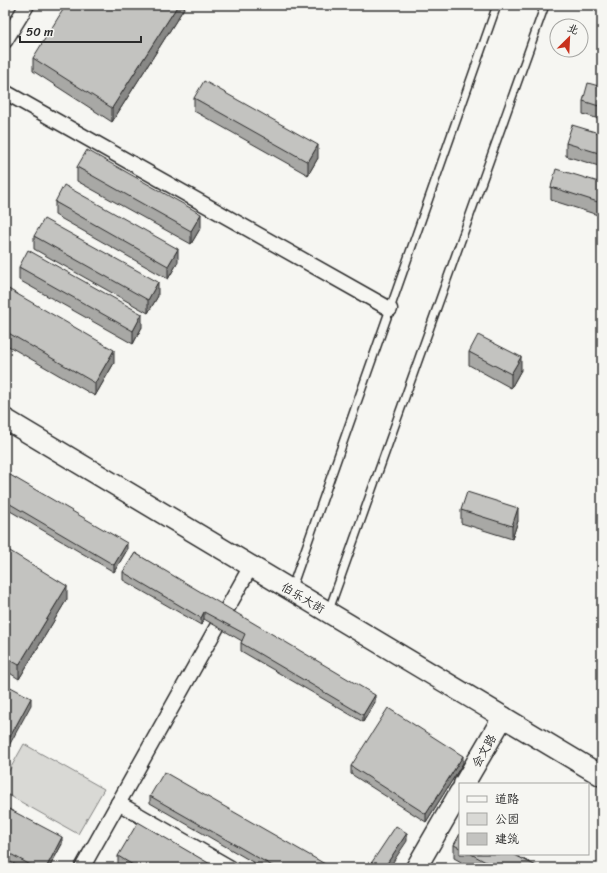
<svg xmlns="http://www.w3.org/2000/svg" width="607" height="873" font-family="Sriracha,'LXGW WenKai TC',sans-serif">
  <rect width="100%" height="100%" fill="#f6f6f2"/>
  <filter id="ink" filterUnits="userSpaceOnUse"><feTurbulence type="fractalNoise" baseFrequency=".025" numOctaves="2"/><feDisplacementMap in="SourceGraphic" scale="8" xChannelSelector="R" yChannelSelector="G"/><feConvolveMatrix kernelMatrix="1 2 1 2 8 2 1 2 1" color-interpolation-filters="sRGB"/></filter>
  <g filter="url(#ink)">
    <polygon fill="#d9d9d5" stroke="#828280" points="24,744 104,789 78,834 5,793 5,778"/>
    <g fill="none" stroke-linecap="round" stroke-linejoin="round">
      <g stroke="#2b2b2b" stroke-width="10">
        <g id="lane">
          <polyline points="291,590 497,5"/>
          <polyline points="329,610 545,5"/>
        </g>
      </g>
      <g stroke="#2b2b2b" stroke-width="17">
        <g id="street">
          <polyline points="5,41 27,5"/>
          <polyline points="5,92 390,309"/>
          <polyline points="118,803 231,868"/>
          <polyline points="82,868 251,566"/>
        </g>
      </g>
      <g stroke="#2b2b2b" stroke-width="23">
        <g id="secondary">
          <polyline points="5,419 602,776"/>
          <polyline points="464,784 503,717"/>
          <polyline points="416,868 460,792"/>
        </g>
      </g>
      <use href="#lane" stroke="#f6f6f2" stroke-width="7"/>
      <use href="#street" stroke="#f6f6f2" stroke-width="14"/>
      <use href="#secondary" stroke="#f6f6f2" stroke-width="20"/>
    </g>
    <g fill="#a8a8a5" stroke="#2b2b2b">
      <polygon points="186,5 112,122 33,71 33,58"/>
      <polygon points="602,46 602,71 599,70 599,57"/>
      <polygon points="602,87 602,120 583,114 583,101"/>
      <polygon points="194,98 318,158 308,175 194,111"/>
      <polygon points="602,134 602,167 566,156 566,143"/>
      <polygon points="77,167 201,227 191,244 77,181"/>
      <polygon points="602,183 602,214 601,216 551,200 551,187"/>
      <polygon points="55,202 178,262 168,279 55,215"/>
      <polygon points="34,236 158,296 148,313 34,249"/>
      <polygon points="19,267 142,327 133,344 19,280"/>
      <polygon points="5,287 114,363 95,396 5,344"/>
      <polygon points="469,352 521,370 511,388 469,365"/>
      <polygon points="5,472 127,550 114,572 5,508"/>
      <polygon points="461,510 518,521 512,539 461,523"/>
      <polygon points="5,548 67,599 19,679 5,670"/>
      <polygon points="135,553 375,702 363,722 241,651 241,643 242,641 204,619 201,625 123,580 123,572"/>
      <polygon points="463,763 426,822 351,774 351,766"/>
      <polygon points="150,796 332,868 263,868 150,803"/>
      <polygon points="5,807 62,844 49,868 22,868 5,859"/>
      <polygon points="460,834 460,854 513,854 540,868 472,868 454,858 454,845"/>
      <polygon points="118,856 217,868 121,868 118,866"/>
    </g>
    <g fill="#888886" stroke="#2b2b2b">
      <polygon points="178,5 186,5 112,122 112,108"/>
      <polygon points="318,145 318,158 308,175 308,162"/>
      <polygon points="602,201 602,214 601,216 601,203"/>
      <polygon points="201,214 201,227 191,244 191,231"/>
      <polygon points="178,249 178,262 168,279 168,266"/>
      <polygon points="158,282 158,296 148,313 148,300"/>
      <polygon points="142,314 142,327 133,344 133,331"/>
      <polygon points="114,350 114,363 95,396 95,383"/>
      <polygon points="521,357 521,370 511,388 511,374"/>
      <polygon points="518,508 518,521 512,539 512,526"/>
      <polygon points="127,543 127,550 114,572 114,565"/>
      <polygon points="67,586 67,599 19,679 19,665"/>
      <polygon points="204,612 204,619 201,625 201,618"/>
      <polygon points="375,695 375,702 363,722 363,715"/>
      <polygon points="31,698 31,705 5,753 5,746"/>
      <polygon points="463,756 463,763 426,822 426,814"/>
      <polygon points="407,833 407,841 389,868 384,868"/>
      <polygon points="62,837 62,844 49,868 46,868"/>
    </g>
    <g fill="#c3c3c0" stroke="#2b2b2b">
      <polygon points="66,5 178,5 112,108 33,58"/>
      <polygon points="602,46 602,58 599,57"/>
      <polygon points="204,81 318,145 308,162 194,98"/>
      <polygon points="588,83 602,87 602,107 583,101"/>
      <polygon points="572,125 602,134 602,154 566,143"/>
      <polygon points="87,150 201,214 191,231 77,167"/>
      <polygon points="556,169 602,183 602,201 601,203 551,187"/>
      <polygon points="64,185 178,249 168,266 55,202"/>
      <polygon points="44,219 158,282 148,300 34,236"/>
      <polygon points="28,250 142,314 133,331 19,267"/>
      <polygon points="5,287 114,350 95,383 5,331"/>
      <polygon points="478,335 521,357 511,374 469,352"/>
      <polygon points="5,472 127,543 114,565 5,501"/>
      <polygon points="467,492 518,508 512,526 461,510"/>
      <polygon points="5,548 67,586 19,665 5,657"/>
      <polygon points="135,553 375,695 363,715 241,643 245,634 204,612 201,618 123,572"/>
      <polygon points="5,684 31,698 5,746"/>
      <polygon points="388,708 463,756 426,814 351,766"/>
      <polygon points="164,772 332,868 276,868 150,796"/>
      <polygon points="5,807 62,837 46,868 36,868 5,851"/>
      <polygon points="138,822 217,868 138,868 118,856"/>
      <polygon points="396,826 407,833 384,868 368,868"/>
      <polygon points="460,834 460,848 454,845"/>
      <polygon points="471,854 513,854 540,868 497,868"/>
      <polygon points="441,864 448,868 440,868"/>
    </g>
  </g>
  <g text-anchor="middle" stroke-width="3" stroke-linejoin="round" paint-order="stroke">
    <g font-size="12" fill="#2b2b2b" stroke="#f6f6f2">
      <text transform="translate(303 598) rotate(31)" y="4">伯乐大街</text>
      <text transform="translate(484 751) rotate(-60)" y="4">会文路</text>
    </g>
  </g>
  <rect width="607" height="873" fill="none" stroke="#f6f6f2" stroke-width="20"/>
  <rect x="10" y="10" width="587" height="853" fill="none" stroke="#2b2b2b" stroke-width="1.5" filter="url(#ink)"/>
  <rect x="459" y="783" width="130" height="72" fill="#f6f6f2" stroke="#a5a5a2"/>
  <rect x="467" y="796" width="20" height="6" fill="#f6f6f2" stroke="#a5a5a2"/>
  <text x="495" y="803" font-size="12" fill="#2b2b2b">道路</text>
  <rect x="467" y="813" width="20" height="12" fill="#d9d9d5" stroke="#a5a5a2"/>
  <text x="495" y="823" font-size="12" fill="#2b2b2b">公园</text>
  <rect x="467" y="833" width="20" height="12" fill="#c3c3c0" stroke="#a5a5a2"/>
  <text x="495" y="843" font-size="12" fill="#2b2b2b">建筑</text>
  <g transform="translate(569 38) rotate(24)"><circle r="19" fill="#f6f6f2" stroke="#a5a5a2"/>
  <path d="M0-3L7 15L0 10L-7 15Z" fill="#c8321e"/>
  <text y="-6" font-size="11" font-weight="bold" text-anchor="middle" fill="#2b2b2b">北</text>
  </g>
  <path d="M20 36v6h121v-6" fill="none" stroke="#2b2b2b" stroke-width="2"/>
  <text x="26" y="36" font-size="12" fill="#2b2b2b" stroke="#f6f6f2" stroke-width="3" paint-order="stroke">50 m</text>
</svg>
